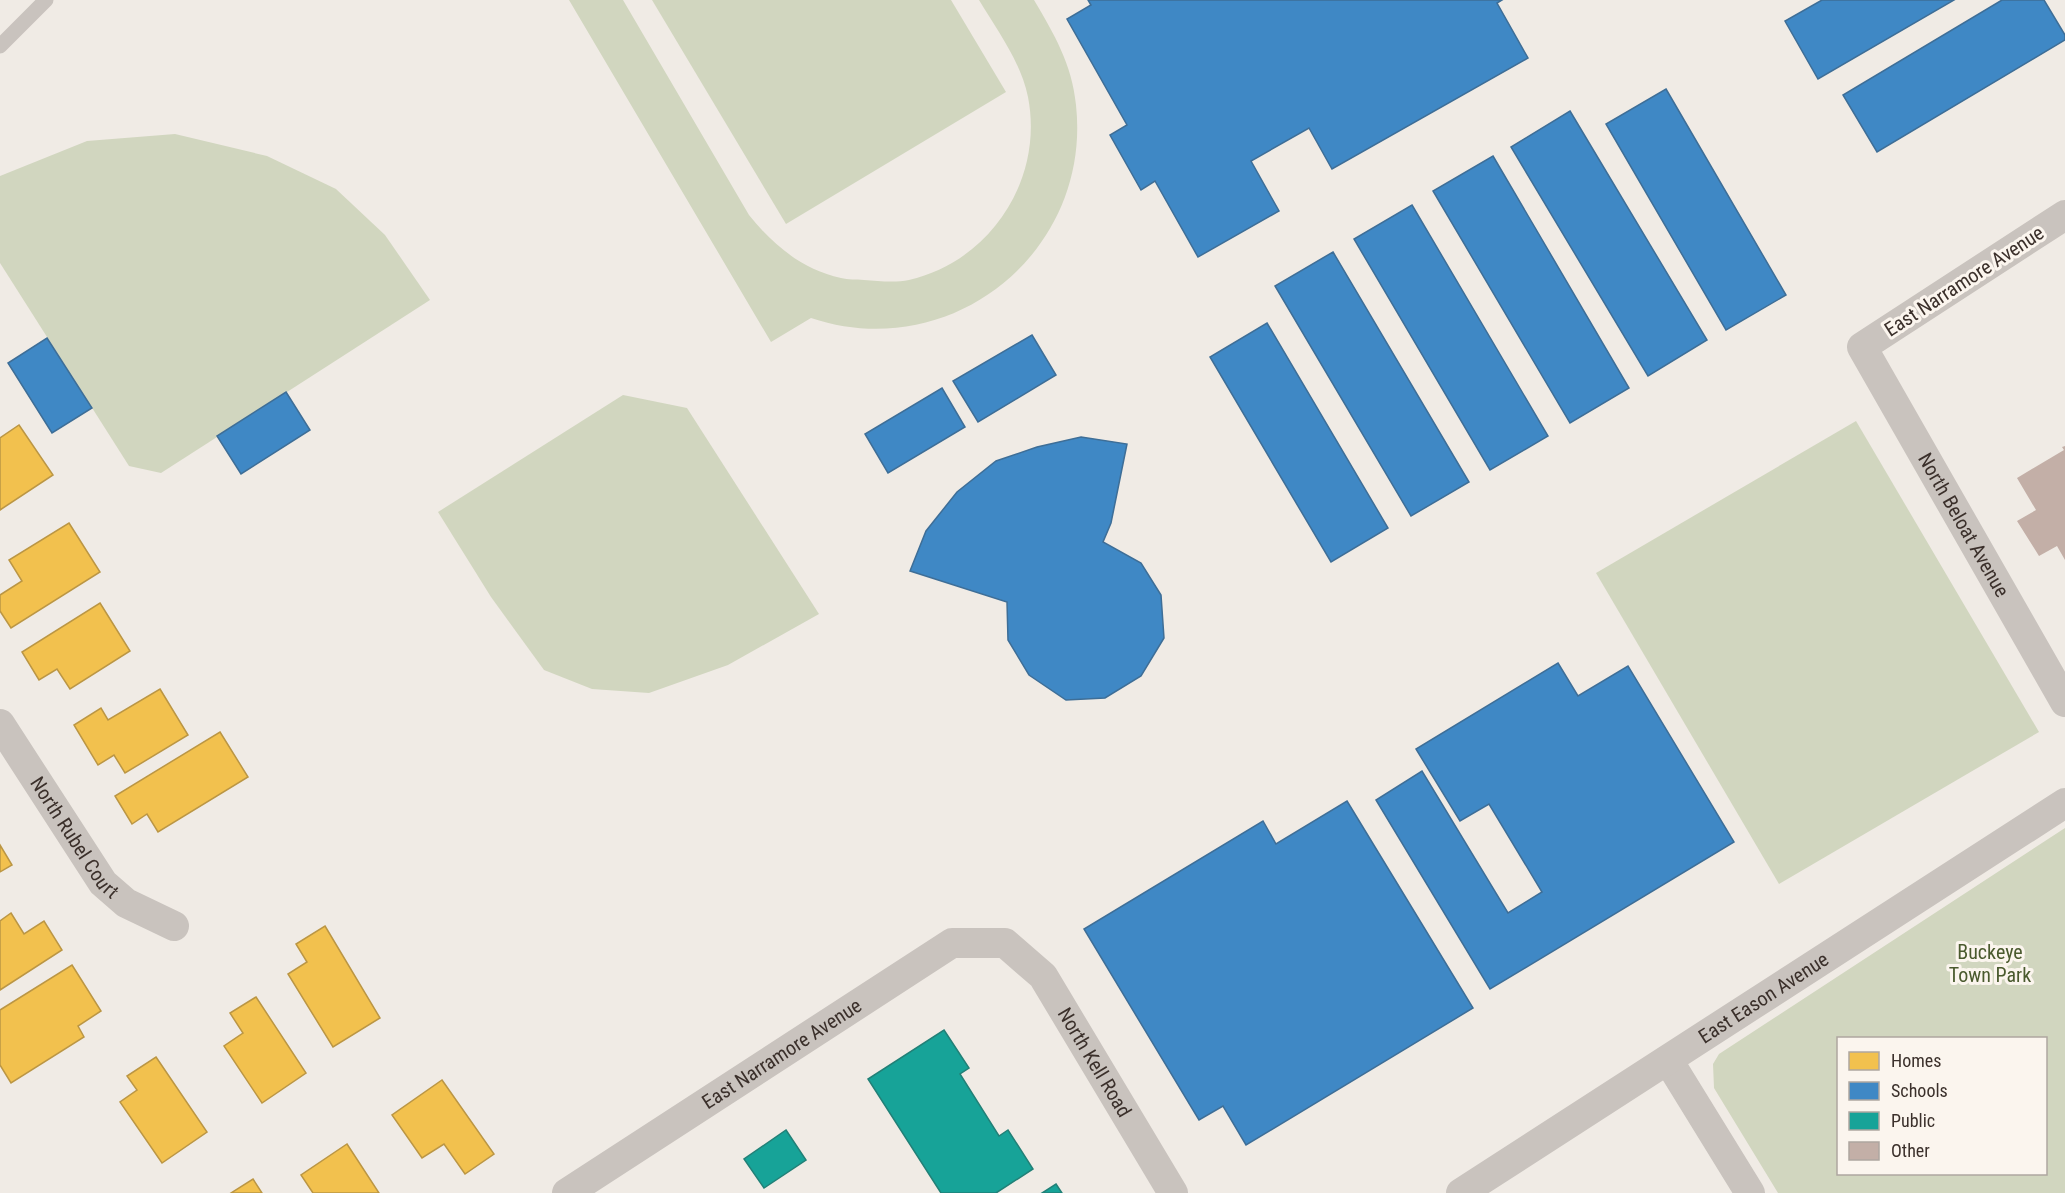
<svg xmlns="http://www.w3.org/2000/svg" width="2065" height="1193" font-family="'Roboto Condensed',sans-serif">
  <rect width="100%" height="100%" fill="#f0ebe5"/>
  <g fill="#d1d6bf" fill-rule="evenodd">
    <path d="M569,0H623L749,215C773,245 803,270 841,278C848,280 856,279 864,280C878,281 895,283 909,280C991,261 1044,179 1028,97C1021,62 997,30 979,0H1034C1054,34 1072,64 1076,105C1092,252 951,365 811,318L771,342Z"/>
    <polygon points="652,0 951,0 1006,92 786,224"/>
    <polygon points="175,134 267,156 336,189 385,235 430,300 161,473 129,466 0,263 0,176 87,141"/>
    <polygon points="623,395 687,408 819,614 728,665 649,693 592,689 544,670 491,597 438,512"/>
    <polygon points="1856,421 2039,732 1779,884 1596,573"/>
    <path d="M2065,828V1193H1778L1714,1088L1713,1064L1719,1054ZM1838,1038H2046V1174H1838Z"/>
  </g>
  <g fill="#f2c14e" stroke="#bb9644" stroke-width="1.5">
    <polygon points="19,425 53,475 0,510 0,438"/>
    <polygon points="69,523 100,572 11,628 0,611 0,595 22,581 9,560"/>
    <polygon points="100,603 130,651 70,689 57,669 39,680 22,652"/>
    <polygon points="160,689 188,735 125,773 114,755 98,765 74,725 101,708 108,720"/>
    <polygon points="220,732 248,777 158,832 147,814 132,824 115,796"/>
    <polygon points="0,845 12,865 0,872"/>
    <polygon points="11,913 24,934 44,921 62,950 0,990 0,921"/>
    <polygon points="325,926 380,1018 333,1047 288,974 307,962 296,944"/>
    <polygon points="72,965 101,1011 78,1026 84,1037 11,1083 0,1065 0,1010"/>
    <polygon points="256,997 306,1073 262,1103 224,1046 243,1033 230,1013"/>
    <polygon points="156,1057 207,1132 162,1163 120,1102 137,1090 127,1076"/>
    <polygon points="442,1080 494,1154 465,1174 444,1144 422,1158 392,1115"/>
    <polygon points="347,1144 379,1193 313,1193 301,1175"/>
    <polygon points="253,1179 262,1193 231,1193"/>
  </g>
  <g fill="#3f88c5" stroke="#3e6e97" stroke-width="1.5">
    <polygon points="1088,0 1502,0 1497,3 1528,58 1332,169 1309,128 1251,161 1279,211 1198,257 1155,181 1141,190 1110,135 1127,125 1067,19 1091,5"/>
    <polygon points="1822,0 1954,0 1818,79 1785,21"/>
    <polygon points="2002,0 2044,0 2065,35 2065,40 1877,152 1843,95"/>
    <polygon points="1666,89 1786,295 1726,330 1606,124"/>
    <polygon points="1570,111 1707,340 1648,376 1511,147"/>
    <polygon points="1493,156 1629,388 1570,423 1433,191"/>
    <polygon points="1412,205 1548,436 1490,470 1354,239"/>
    <polygon points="1333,252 1469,482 1411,516 1275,286"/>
    <polygon points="1267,323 1388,528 1331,562 1210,357"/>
    <polygon points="1032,335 1056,375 978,422 953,381"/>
    <polygon points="47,338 92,408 52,433 8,363"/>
    <polygon points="942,388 965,427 888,473 865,434"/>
    <polygon points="286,392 310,430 241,474 217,436"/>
    <polygon points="1081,437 1127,444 1111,523 1103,542 1141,563 1161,595 1164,638 1141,676 1105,698 1066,700 1029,675 1008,640 1007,602 910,571 926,531 957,492 996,461 1037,447"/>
    <polygon points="1558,663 1578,696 1628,666 1734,842 1490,989 1376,800 1422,771 1508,913 1542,892 1489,804 1460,821 1416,749"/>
    <polygon points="1347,801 1473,1008 1246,1145 1223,1106 1199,1120 1084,929 1263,821 1276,844"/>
  </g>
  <g fill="#17a398" stroke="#228077" stroke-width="1.5">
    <polygon points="944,1030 969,1068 960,1074 999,1136 1008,1130 1033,1169 996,1193 941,1193 868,1079"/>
    <polygon points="786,1130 806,1160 764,1188 744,1159"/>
    <polygon points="1056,1184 1062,1193 1042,1193"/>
  </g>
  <polygon fill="#c3afa7" points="2065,446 2065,560 2057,546 2039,556 2017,521 2036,510 2017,478 2064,450 2062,447"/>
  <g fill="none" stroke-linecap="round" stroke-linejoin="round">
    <polyline stroke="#c9c3be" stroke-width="15" points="0,46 46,0"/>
    <g stroke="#c9c3be" stroke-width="30">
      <path id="s1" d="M2065,215L1862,347L2065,702"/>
      <path id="s2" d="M0,724L103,883L126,903L174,926"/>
      <polyline points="1668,1060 1750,1193"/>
      <path id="s3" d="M567,1193L952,943H1005L1043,976L1173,1193"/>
      <path id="s4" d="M1461,1193L2065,803"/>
    </g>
  </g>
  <g text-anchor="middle" stroke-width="6" stroke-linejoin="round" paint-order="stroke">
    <g font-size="20" fill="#3b302b" stroke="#fbf5ee">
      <text transform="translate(1964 281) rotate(-33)" y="7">East Narramore Avenue</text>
      <text dy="7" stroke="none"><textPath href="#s1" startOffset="447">North Beloat Avenue</textPath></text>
      <text dy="7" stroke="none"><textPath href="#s2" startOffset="136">North Rubel Court</textPath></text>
      <text dy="7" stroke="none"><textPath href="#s4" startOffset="360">East Eason Avenue</textPath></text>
      <text dy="7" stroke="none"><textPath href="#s3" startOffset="256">East Narramore Avenue</textPath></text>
      <text dy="7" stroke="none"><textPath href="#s3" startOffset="663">North Kell Road</textPath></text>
    </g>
    <g font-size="20" fill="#4a5a2e" stroke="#fbf5ee">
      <text x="1990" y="959">Buckeye<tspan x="1990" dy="23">Town Park</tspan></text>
    </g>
  </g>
  <rect x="1837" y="1037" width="210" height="138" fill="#fbf5ee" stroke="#aea6a0" stroke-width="1.5"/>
  <rect x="1849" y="1052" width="30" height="18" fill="#f2c14e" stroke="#aea6a0" stroke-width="1.5"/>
  <text x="1891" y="1067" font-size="18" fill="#3b302b">Homes</text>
  <rect x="1849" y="1082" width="30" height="18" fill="#3f88c5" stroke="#aea6a0" stroke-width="1.5"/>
  <text x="1891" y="1097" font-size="18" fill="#3b302b">Schools</text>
  <rect x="1849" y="1112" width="30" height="18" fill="#17a398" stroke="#aea6a0" stroke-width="1.5"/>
  <text x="1891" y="1127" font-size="18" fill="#3b302b">Public</text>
  <rect x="1849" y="1142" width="30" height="18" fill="#c3afa7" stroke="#aea6a0" stroke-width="1.5"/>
  <text x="1891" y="1157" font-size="18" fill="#3b302b">Other</text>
</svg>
